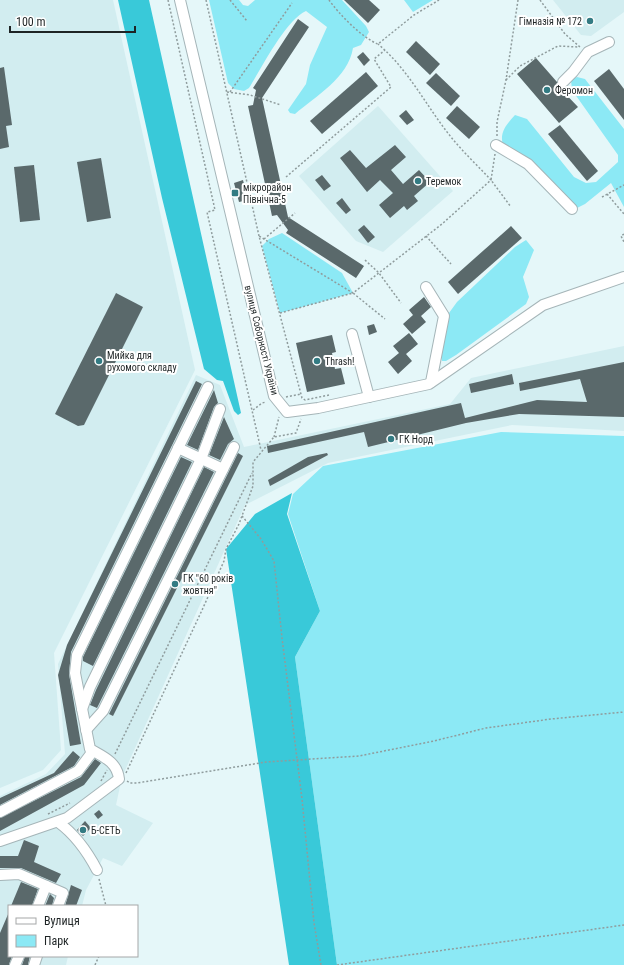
<svg xmlns="http://www.w3.org/2000/svg" width="624" height="965" font-family="'Roboto Condensed',sans-serif">
  <rect width="100%" height="100%" fill="#e5f7f9"/>
  <g fill="#d2edf0">
    <polygon points="0,0 113,0 195,370 54,653 61,750 43,770 0,788"/>
    <polygon points="553,0 624,0 624,12 591,36 581,35"/>
    <polygon points="378,106 453,191 383,252 356,241 299,176"/>
    <polygon points="624,346 624,431 512,425 328,463 245,505 122,777 116,805 153,823 122,866 103,858 86,890 82,906 9,906 9,956 68,956 66,965 0,965 0,796 46,774 65,754 58,664 196,375 220,385 244,447 450,404 471,378"/>
  </g>
  <g fill="#8ce9f5">
    <path d="M209,0H239L243,5L248,6L255,0H342L366,26L369,32L361,45L353,48C348,78 316,96 295,114L290,113L288,110L306,84L310,65L327,27L306,11C286,20 262,67 249,88L244,91L234,89L228,83Z"/>
    <polygon points="404,0 433,0 413,12"/>
    <path d="M577,77L585,79L624,129V207L611,183L585,204L577,208L503,145C499,132 507,124 515,115L527,119L574,177L586,183L596,182L618,162V155L572,90L571,80Z"/>
    <polygon points="282,233 342,273 353,293 280,313 262,246 269,239"/>
    <polygon points="526,240 534,250 523,277 529,297 526,304 456,355 446,361 442,361 441,354 449,313 457,302 515,247"/>
    <polygon points="501,432 624,436 624,965 337,965 295,657 320,611 288,514 293,494 323,466"/>
  </g>
  <g fill="#39c9d9">
    <polygon points="118,0 149,0 241,413 238,415 234,411 223,381 217,380 204,369 162,198"/>
    <polygon points="292,493 287,514 320,611 295,657 337,965 289,965 226,549 255,514"/>
  </g>
  <g fill="#5a696b">
    <polygon points="344,0 369,0 380,10 368,23"/>
    <polygon points="298,19 309,27 262,98 288,217 364,266 356,278 286,233 288,230 277,215 272,216 248,106 253,105 256,90 253,88"/>
    <polygon points="416,41 440,64 430,75 406,52"/>
    <polygon points="363,52 370,60 364,66 357,57"/>
    <polygon points="536,58 557,82 558,86 578,107 559,123 517,74"/>
    <polygon points="4,67 12,125 6,126 9,147 0,149 0,68"/>
    <polygon points="609,69 624,89 624,120 594,81"/>
    <polygon points="366,72 378,86 322,134 310,121"/>
    <polygon points="436,73 460,96 451,106 426,83"/>
    <polygon points="457,106 480,127 469,139 446,118"/>
    <polygon points="406,110 414,120 407,125 399,116"/>
    <polygon points="560,125 598,171 587,181 548,134"/>
    <polygon points="395,145 406,157 391,170 403,184 419,170 430,182 414,196 418,201 407,210 404,206 390,218 379,205 393,193 380,180 367,192 340,158 350,150 366,168"/>
    <polygon points="101,158 111,218 87,222 77,162"/>
    <polygon points="34,165 40,220 20,222 14,167"/>
    <polygon points="322,175 331,186 324,191 315,180"/>
    <polygon points="243,180 248,200 239,202 234,183"/>
    <polygon points="342,198 351,210 346,214 336,203"/>
    <polygon points="364,225 375,237 368,243 358,230"/>
    <polygon points="511,226 522,238 458,294 448,282"/>
    <polygon points="116,293 143,307 84,425 78,426 55,414"/>
    <polygon points="424,297 431,307 421,316 426,322 412,334 403,324 413,315 409,310"/>
    <polygon points="374,324 377,332 369,335 367,326"/>
    <polygon points="409,333 418,344 406,354 412,361 398,374 388,362 399,353 393,346"/>
    <polygon points="332,335 336,352 332,353 335,369 341,368 345,384 307,392 296,343"/>
    <polygon points="624,362 624,417 519,414 466,423 368,447 364,432 268,453 267,446 461,403 465,418 537,400 587,402 580,379 520,391 519,383"/>
    <polygon points="512,374 514,384 471,393 469,384"/>
    <polygon points="196,381 202,384 71,652 69,674 81,744 70,746 58,675 67,645"/>
    <polygon points="214,390 218,403 214,407 198,450 187,445"/>
    <polygon points="224,417 234,439 228,444 220,460 209,455"/>
    <polygon points="238,453 243,456 113,716 109,714"/>
    <polygon points="327,453 328,455 270,486 268,480 308,457"/>
    <polygon points="181,457 192,462 93,666 83,661 83,657"/>
    <polygon points="204,467 214,472 97,708 90,705 96,690"/>
    <polygon points="73,751 80,757 74,766 0,805 0,798 54,773"/>
    <polygon points="95,759 101,763 84,785 0,831 0,818 81,777"/>
    <polygon points="99,810 103,815 98,819 94,814"/>
    <polygon points="85,821 91,828 83,836 77,830"/>
    <polygon points="24,840 39,846 34,862 61,874 56,883 21,868 0,868 0,856 18,856"/>
    <polygon points="21,882 38,889 32,906 11,906"/>
    <polygon points="71,885 82,890 76,906 65,906"/>
    <polygon points="50,894 54,898 52,906 45,906"/>
    <polygon points="9,912 9,956 12,956 9,965 0,965 0,933"/>
    <polygon points="25,956 30,956 28,965 22,965"/>
  </g>
  <g fill="none" stroke-linecap="round" stroke-linejoin="round">
    <g stroke="#a5b5b8" stroke-width="12">
      <g id="minor">
        <polyline points="180,0 274,396 287,412 318,408 429,384 543,305 624,277"/>
        <polyline points="563,82 573,72 588,52 609,42"/>
        <polyline points="496,145 528,164 572,209"/>
        <polyline points="426,287 444,316 431,382"/>
        <polyline points="352,334 369,397"/>
        <polyline points="178,448 223,469"/>
        <polyline points="82,709 90,687 201,459 220,409"/>
        <polyline points="86,730 103,711 234,447"/>
        <polyline points="0,812 78,771 93,751"/>
        <path d="M58,822C76,835 87,851 97,870"/>
        <path d="M0,841L67,818L119,779C117,762 104,757 90,749L75,673L77,655L208,387"/>
        <polyline points="0,875 19,874 63,893 58,906"/>
        <polyline points="38,906 46,886"/>
        <polyline points="15,965 19,956"/>
        <polyline points="34,965 37,956"/>
      </g>
    </g>
    <g stroke="#8f9c9d" stroke-width="1.5" stroke-dasharray="2 2" stroke-linecap="butt">
      <polyline points="168,0 215,210 207,212 261,450"/>
      <polyline points="206,0 259,236"/>
      <polyline points="230,0 247,21"/>
      <path d="M329,0C339,14 362,38 378,44L414,15L439,0"/>
      <polyline points="540,0 565,34 580,47"/>
      <polyline points="506,80 520,66 558,46 579,47"/>
      <polyline points="227,92 250,95 281,105"/>
      <polyline points="230,92 292,3"/>
      <polyline points="497,136 497,122 506,80 518,0"/>
      <polyline points="495,154 491,180 511,207"/>
      <polyline points="286,177 391,87 374,59 385,50"/>
      <polyline points="607,194 624,214"/>
      <polyline points="602,197 624,185"/>
      <polyline points="624,234 621,236 624,242"/>
      <polyline points="426,236 451,264"/>
      <polyline points="264,239 295,213"/>
      <polyline points="365,260 379,273 401,303"/>
      <polyline points="280,313 353,293 385,319"/>
      <path d="M329,395L305,400L302,398L259,236L353,293L442,224L491,180C478,166 463,152 451,137C426,106 409,70 378,44"/>
      <polyline points="286,397 301,394"/>
      <polyline points="253,410 262,403 266,402"/>
      <polyline points="274,437 279,417"/>
      <polyline points="242,516 261,539 274,561 282,638 302,799 314,923 321,965"/>
      <polyline points="115,754 252,473"/>
      <polyline points="126,773 203,608 224,561 226,549 239,524 253,486 253,462 274,437 296,433 301,419"/>
      <polyline points="101,781 107,770"/>
      <polyline points="127,781 130,783 137,783 266,762 359,756 434,741 486,728 551,719 624,712"/>
      <polyline points="48,814 70,803"/>
      <polyline points="99,879 106,906"/>
      <polyline points="95,965 99,956"/>
      <polyline points="337,965 624,925"/>
    </g>
    <use href="#minor" stroke="#fff" stroke-width="10"/>
  </g>
  <g fill="#337b83" stroke="#fff" stroke-width="1.5">
    <circle cx="590" cy="21" r="4"/>
    <circle cx="547" cy="90" r="4"/>
    <circle cx="418" cy="181" r="4"/>
    <rect x="231" y="189" width="8" height="8" rx="2"/>
    <circle cx="99" cy="361" r="4"/>
    <circle cx="317" cy="361" r="4"/>
    <circle cx="391" cy="439" r="4"/>
    <circle cx="175" cy="584" r="4"/>
    <circle cx="83" cy="830" r="4"/>
  </g>
  <g text-anchor="middle" stroke-width="4" stroke-linejoin="round" paint-order="stroke">
    <g font-size="10" fill="#1e2425" stroke="#fff" text-anchor="start">
      <text x="582" y="25" text-anchor="end">Гімназія № 172</text>
      <text x="555" y="94">Феромон</text>
      <text x="426" y="185">Теремок</text>
      <text x="243" y="191">мікрорайон<tspan x="243" dy="12">Північна-5</tspan></text>
      <text x="107" y="359">Мийка для<tspan x="107" dy="12">рухомого складу</tspan></text>
      <text x="325" y="365">Thrash!</text>
      <text x="399" y="443">ГК Норд</text>
      <text x="183" y="582">ГК "60 років<tspan x="183" dy="12">жовтня"</tspan></text>
      <text x="91" y="834">Б-СЕТЬ</text>
    </g>
    <g font-size="10" fill="#1e2425" stroke="#fff">
      <text transform="translate(262 340) rotate(76)" y="4">вулиця Соборності України</text>
    </g>
  </g>
  <rect x="8" y="905" width="130" height="52" fill="#ffffff" stroke="#a5a7a8"/>
  <rect x="16" y="918" width="20" height="6" fill="#ffffff" stroke="#a5a7a8"/>
  <text x="44" y="925" font-size="12" fill="#1e2425">Вулиця</text>
  <rect x="16" y="935" width="20" height="12" fill="#8ce9f5" stroke="#a5a7a8"/>
  <text x="44" y="945" font-size="12" fill="#1e2425">Парк</text>
  <path d="M10 26v6h125v-6" fill="none" stroke="#1e2425" stroke-width="2"/>
  <text x="16" y="26" font-size="12" fill="#1e2425" stroke="#ffffff" stroke-width="3" paint-order="stroke">100 m</text>
</svg>
